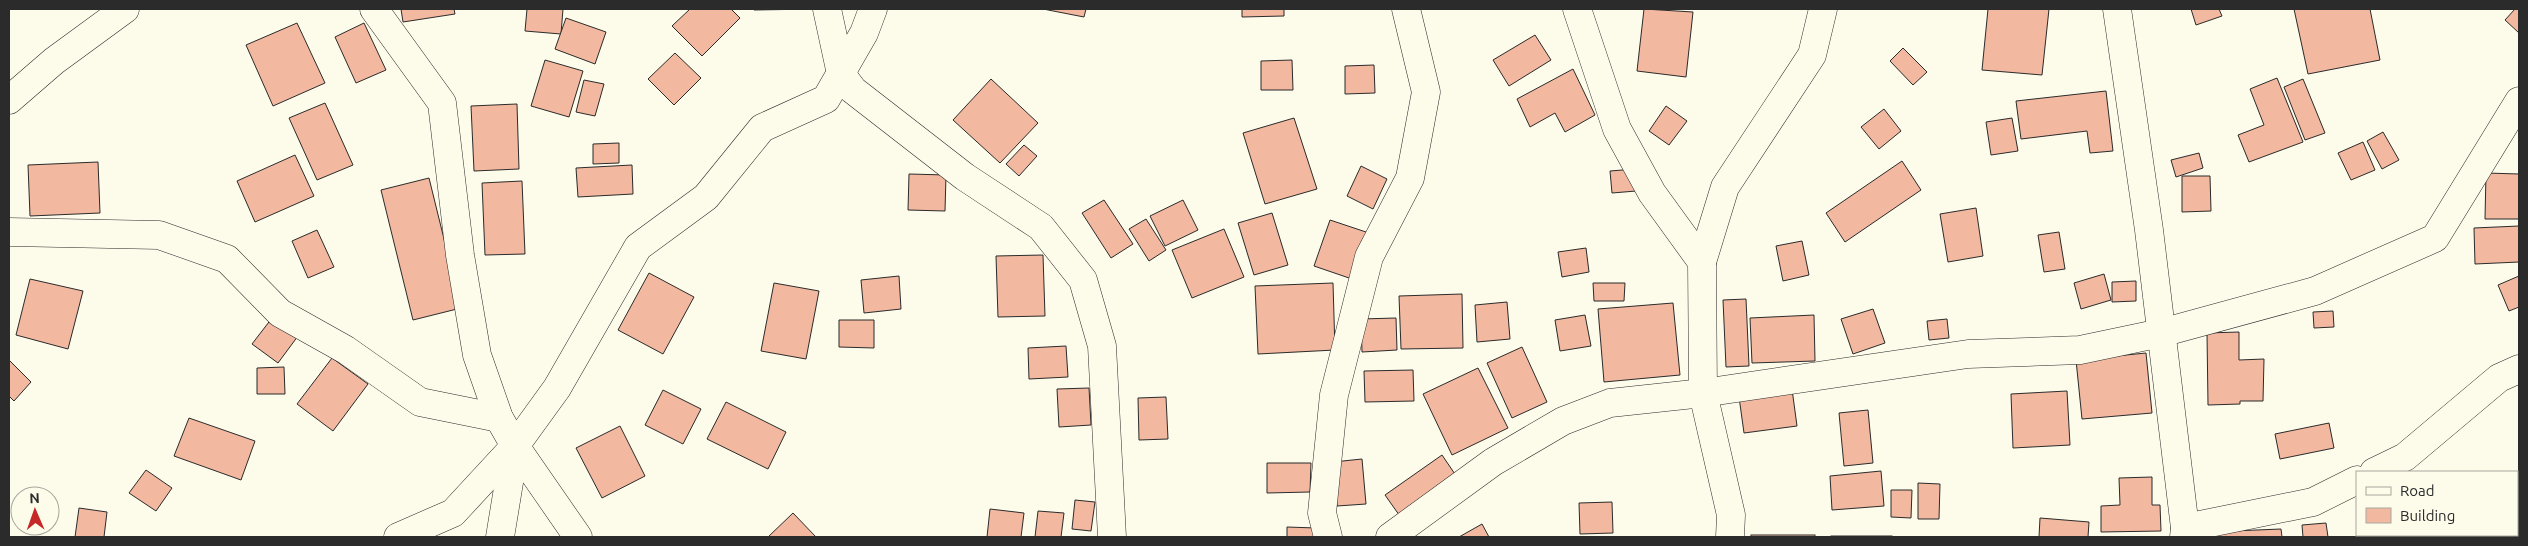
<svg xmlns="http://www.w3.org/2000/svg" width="2528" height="546" font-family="Ubuntu,sans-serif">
  <rect width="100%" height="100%" fill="#fdfbea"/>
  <g fill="#f2b8a0" stroke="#2b2b2b">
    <polygon points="401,9 454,9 455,14 403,22"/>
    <polygon points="527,9 563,9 561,34 525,31"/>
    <polygon points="690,9 731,9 740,18 702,56 672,26"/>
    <polygon points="754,9 817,9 754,10"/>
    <polygon points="1043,9 1086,9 1084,17"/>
    <polygon points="1242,9 1284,9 1284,16 1242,17"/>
    <polygon points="1644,9 1693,12 1686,77 1637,71"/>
    <polygon points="1988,9 2049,9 2042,75 1982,70"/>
    <polygon points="2191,9 2219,9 2222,16 2196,25"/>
    <polygon points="2294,9 2370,9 2380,60 2308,74"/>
    <polygon points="2515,9 2519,9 2519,33 2505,20"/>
    <polygon points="566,18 606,32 595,64 555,49"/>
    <polygon points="297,23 325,83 273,106 246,45"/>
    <polygon points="364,23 386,70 356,83 335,37"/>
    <polygon points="1535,35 1551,60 1509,86 1493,60"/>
    <polygon points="1903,48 1927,72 1913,85 1890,61"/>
    <polygon points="675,53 701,78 674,105 648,79"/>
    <polygon points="545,60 583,71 569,117 531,106"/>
    <polygon points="1292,60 1293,90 1261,90 1261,61"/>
    <polygon points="1374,65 1375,93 1345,94 1345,66"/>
    <polygon points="1573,69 1595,115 1565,132 1555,113 1530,127 1517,99"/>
    <polygon points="2277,78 2303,142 2249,162 2238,135 2264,125 2250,89"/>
    <polygon points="991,79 1038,123 1000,163 953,120"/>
    <polygon points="2303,79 2325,133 2305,140 2284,87"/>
    <polygon points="584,80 604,84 595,116 576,112"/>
    <polygon points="2106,91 2113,151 2090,153 2087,131 2021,139 2016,101"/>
    <polygon points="325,103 353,165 317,180 289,118"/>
    <polygon points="517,104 519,169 474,171 471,106"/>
    <polygon points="1666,106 1687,121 1669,145 1649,131"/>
    <polygon points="1884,109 1901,131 1879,149 1861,127"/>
    <polygon points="1294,118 1317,189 1265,204 1243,133"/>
    <polygon points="2012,118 2018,151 1991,155 1986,122"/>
    <polygon points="2383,132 2399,160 2382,169 2367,141"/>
    <polygon points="2363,142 2375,170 2351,180 2338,153"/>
    <polygon points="619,143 619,163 593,164 593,144"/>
    <polygon points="1024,145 1037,156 1019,176 1006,164"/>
    <polygon points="2199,153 2203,168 2176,177 2171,160"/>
    <polygon points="295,155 314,196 255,222 237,181"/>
    <polygon points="1902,161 1921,190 1845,242 1826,213"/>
    <polygon points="98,162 100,213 30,216 28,165"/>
    <polygon points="632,165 633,194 578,197 576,168"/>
    <polygon points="1361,166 1387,179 1373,209 1347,196"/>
    <polygon points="1635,169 1636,191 1612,193 1610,171"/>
    <polygon points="2486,173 2519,174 2519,219 2485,219"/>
    <polygon points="909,174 946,175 945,211 908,210"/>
    <polygon points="2182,176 2210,176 2211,211 2182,212"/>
    <polygon points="429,178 461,308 413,320 381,190"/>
    <polygon points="522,181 525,254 485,255 482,183"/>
    <polygon points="1104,200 1133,244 1111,258 1082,213"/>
    <polygon points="1183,200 1198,230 1165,246 1150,216"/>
    <polygon points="1976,208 1983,256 1948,262 1940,214"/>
    <polygon points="1272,213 1288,265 1254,275 1238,223"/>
    <polygon points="1146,219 1166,250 1149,261 1129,229"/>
    <polygon points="1330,220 1369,233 1352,279 1314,266"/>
    <polygon points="2519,226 2519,262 2475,264 2474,228"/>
    <polygon points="1224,229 1244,277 1192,298 1172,250"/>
    <polygon points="317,230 334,267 308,278 292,241"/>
    <polygon points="2059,232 2065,269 2044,272 2038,235"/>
    <polygon points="1802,241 1809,275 1783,281 1776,246"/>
    <polygon points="1586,248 1589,272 1562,277 1558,252"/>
    <polygon points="1043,255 1045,316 998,317 996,256"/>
    <polygon points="649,273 694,297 663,354 618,330"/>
    <polygon points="2104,274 2111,300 2081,309 2074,283"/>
    <polygon points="899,276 901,309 864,313 861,280"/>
    <polygon points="2519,276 2519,307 2509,311 2498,285"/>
    <polygon points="30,279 83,291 68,349 16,335"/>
    <polygon points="2136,281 2136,301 2112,302 2112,282"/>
    <polygon points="774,283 819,291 806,359 761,351"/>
    <polygon points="1333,283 1335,350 1258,354 1255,286"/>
    <polygon points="1593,283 1625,283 1624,301 1594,301"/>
    <polygon points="1462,294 1463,348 1401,349 1399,296"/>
    <polygon points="1746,299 1749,366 1726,367 1723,300"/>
    <polygon points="1507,302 1510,339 1477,342 1475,305"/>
    <polygon points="1673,303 1680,375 1604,382 1598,309"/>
    <polygon points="1873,309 1885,343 1853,354 1841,319"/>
    <polygon points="2333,311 2334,327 2314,328 2313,312"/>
    <polygon points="1585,315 1591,346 1560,351 1555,320"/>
    <polygon points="1814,315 1815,361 1752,363 1750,318"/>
    <polygon points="272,318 298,336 278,363 252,344"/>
    <polygon points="1396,318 1397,350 1362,352 1361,319"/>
    <polygon points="1947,319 1949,338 1929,340 1927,321"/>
    <polygon points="839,320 874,320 874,348 839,347"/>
    <polygon points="2239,332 2239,360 2264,359 2263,401 2240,401 2240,404 2208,405 2207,333"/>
    <polygon points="1066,346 1068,377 1029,379 1028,348"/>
    <polygon points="1522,347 1547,402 1512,418 1487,363"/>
    <polygon points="2146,353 2152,413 2082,419 2076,360"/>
    <polygon points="332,358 368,384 333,431 297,404"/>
    <polygon points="9,360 31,382 14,401 9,396"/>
    <polygon points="284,367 285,394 257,394 257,368"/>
    <polygon points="1478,368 1508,428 1452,455 1423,394"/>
    <polygon points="1413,370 1414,401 1365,402 1364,371"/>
    <polygon points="1089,388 1091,425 1059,427 1057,389"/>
    <polygon points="1792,389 1797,426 1744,433 1739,397"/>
    <polygon points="663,390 701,409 683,444 645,425"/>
    <polygon points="2067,391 2070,445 2013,448 2011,394"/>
    <polygon points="1166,397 1168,439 1139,440 1138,398"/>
    <polygon points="726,402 786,432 768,469 707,439"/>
    <polygon points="1868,410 1873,463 1844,466 1839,413"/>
    <polygon points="189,418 255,441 241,480 174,456"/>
    <polygon points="2329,423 2334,448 2280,459 2275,434"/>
    <polygon points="620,426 645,476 602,498 576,448"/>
    <polygon points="1442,455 1459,480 1402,519 1385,495"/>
    <polygon points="1362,459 1366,504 1337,506 1333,462"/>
    <polygon points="1267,463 1311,463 1310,492 1267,493"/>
    <polygon points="146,470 172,488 156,511 129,493"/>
    <polygon points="1881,471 1884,506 1832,510 1830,476"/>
    <polygon points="2152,477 2152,505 2160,505 2161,531 2101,532 2101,506 2120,505 2119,478"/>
    <polygon points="1918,483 1940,484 1939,519 1918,519"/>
    <polygon points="1891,490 1912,490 1911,518 1891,517"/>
    <polygon points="1075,500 1095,502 1091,531 1072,529"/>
    <polygon points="1612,502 1613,533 1580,534 1579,503"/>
    <polygon points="79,508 107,512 104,537 75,537"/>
    <polygon points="990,509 1024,513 1021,537 987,537"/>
    <polygon points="1038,511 1064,513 1061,537 1035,537"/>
    <polygon points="793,513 816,537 768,537"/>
    <polygon points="2040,518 2089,522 2088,537 2039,537"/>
    <polygon points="2326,523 2328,537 2303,537 2302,525"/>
    <polygon points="1482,524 1489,537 1459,537"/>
    <polygon points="1287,527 1316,528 1315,537 1287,537"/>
    <polygon points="2281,529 2282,537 2208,537 2208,532"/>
    <rect x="1751" y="535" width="64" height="2"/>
    <rect x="2390" y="535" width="26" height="2"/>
    <rect x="1831" y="536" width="61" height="1"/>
  </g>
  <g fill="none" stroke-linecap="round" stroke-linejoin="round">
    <g stroke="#2b2b2b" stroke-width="29">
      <g id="minor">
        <polyline points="374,9 442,103 460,255 477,355 499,418 515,446 578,537"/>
        <polyline points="827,9 841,74 853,90 965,177 1041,227 1083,280 1102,346 1112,537"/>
        <polyline points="1577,9 1617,129 1652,193 1702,262 1703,393 1731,515 1730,537"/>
        <polyline points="2117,9 2149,230 2185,528 2184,537"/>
        <polyline points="9,100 54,61 125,9"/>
        <polyline points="9,232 159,235 227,259 280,313 346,350 420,402 499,418"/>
        <polyline points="1702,262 1725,187 1812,55 1823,9"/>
        <polyline points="2374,472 2405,457 2499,378 2519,369"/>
        <polyline points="2185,528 2313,502 2357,480"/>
        <polyline points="398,537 453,513 515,446"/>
        <polyline points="500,537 515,446 557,388 638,247 706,197 762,128 826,99 864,33 873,9"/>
        <polyline points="1328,537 1322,513 1334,395 1369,257 1410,178 1426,92 1406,9"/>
        <polyline points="1390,537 1493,462 1563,421 1610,403 1703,393 1968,354 2080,350 2161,333 2315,291 2435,238 2519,101"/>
      </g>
    </g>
    <use href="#minor" stroke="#fdfbea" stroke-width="28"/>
  </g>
  <rect width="2528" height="546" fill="none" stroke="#2b2b2b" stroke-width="20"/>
  <rect x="2356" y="471" width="162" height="65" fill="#fdfbea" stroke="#a9a89e"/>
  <rect x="2366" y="487" width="25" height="8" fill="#fdfbea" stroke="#a9a89e"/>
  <text x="2400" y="496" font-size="15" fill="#2b2b2b">Road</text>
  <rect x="2366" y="508" width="25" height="15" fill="#f2b8a0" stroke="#a9a89e"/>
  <text x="2400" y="521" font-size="15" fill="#2b2b2b">Building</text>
  <g transform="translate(35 511) rotate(358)"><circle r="24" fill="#fdfbea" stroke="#a9a89e"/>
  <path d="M0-4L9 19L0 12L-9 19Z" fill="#c62828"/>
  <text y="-8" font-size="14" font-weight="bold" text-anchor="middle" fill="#2b2b2b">N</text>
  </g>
</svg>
